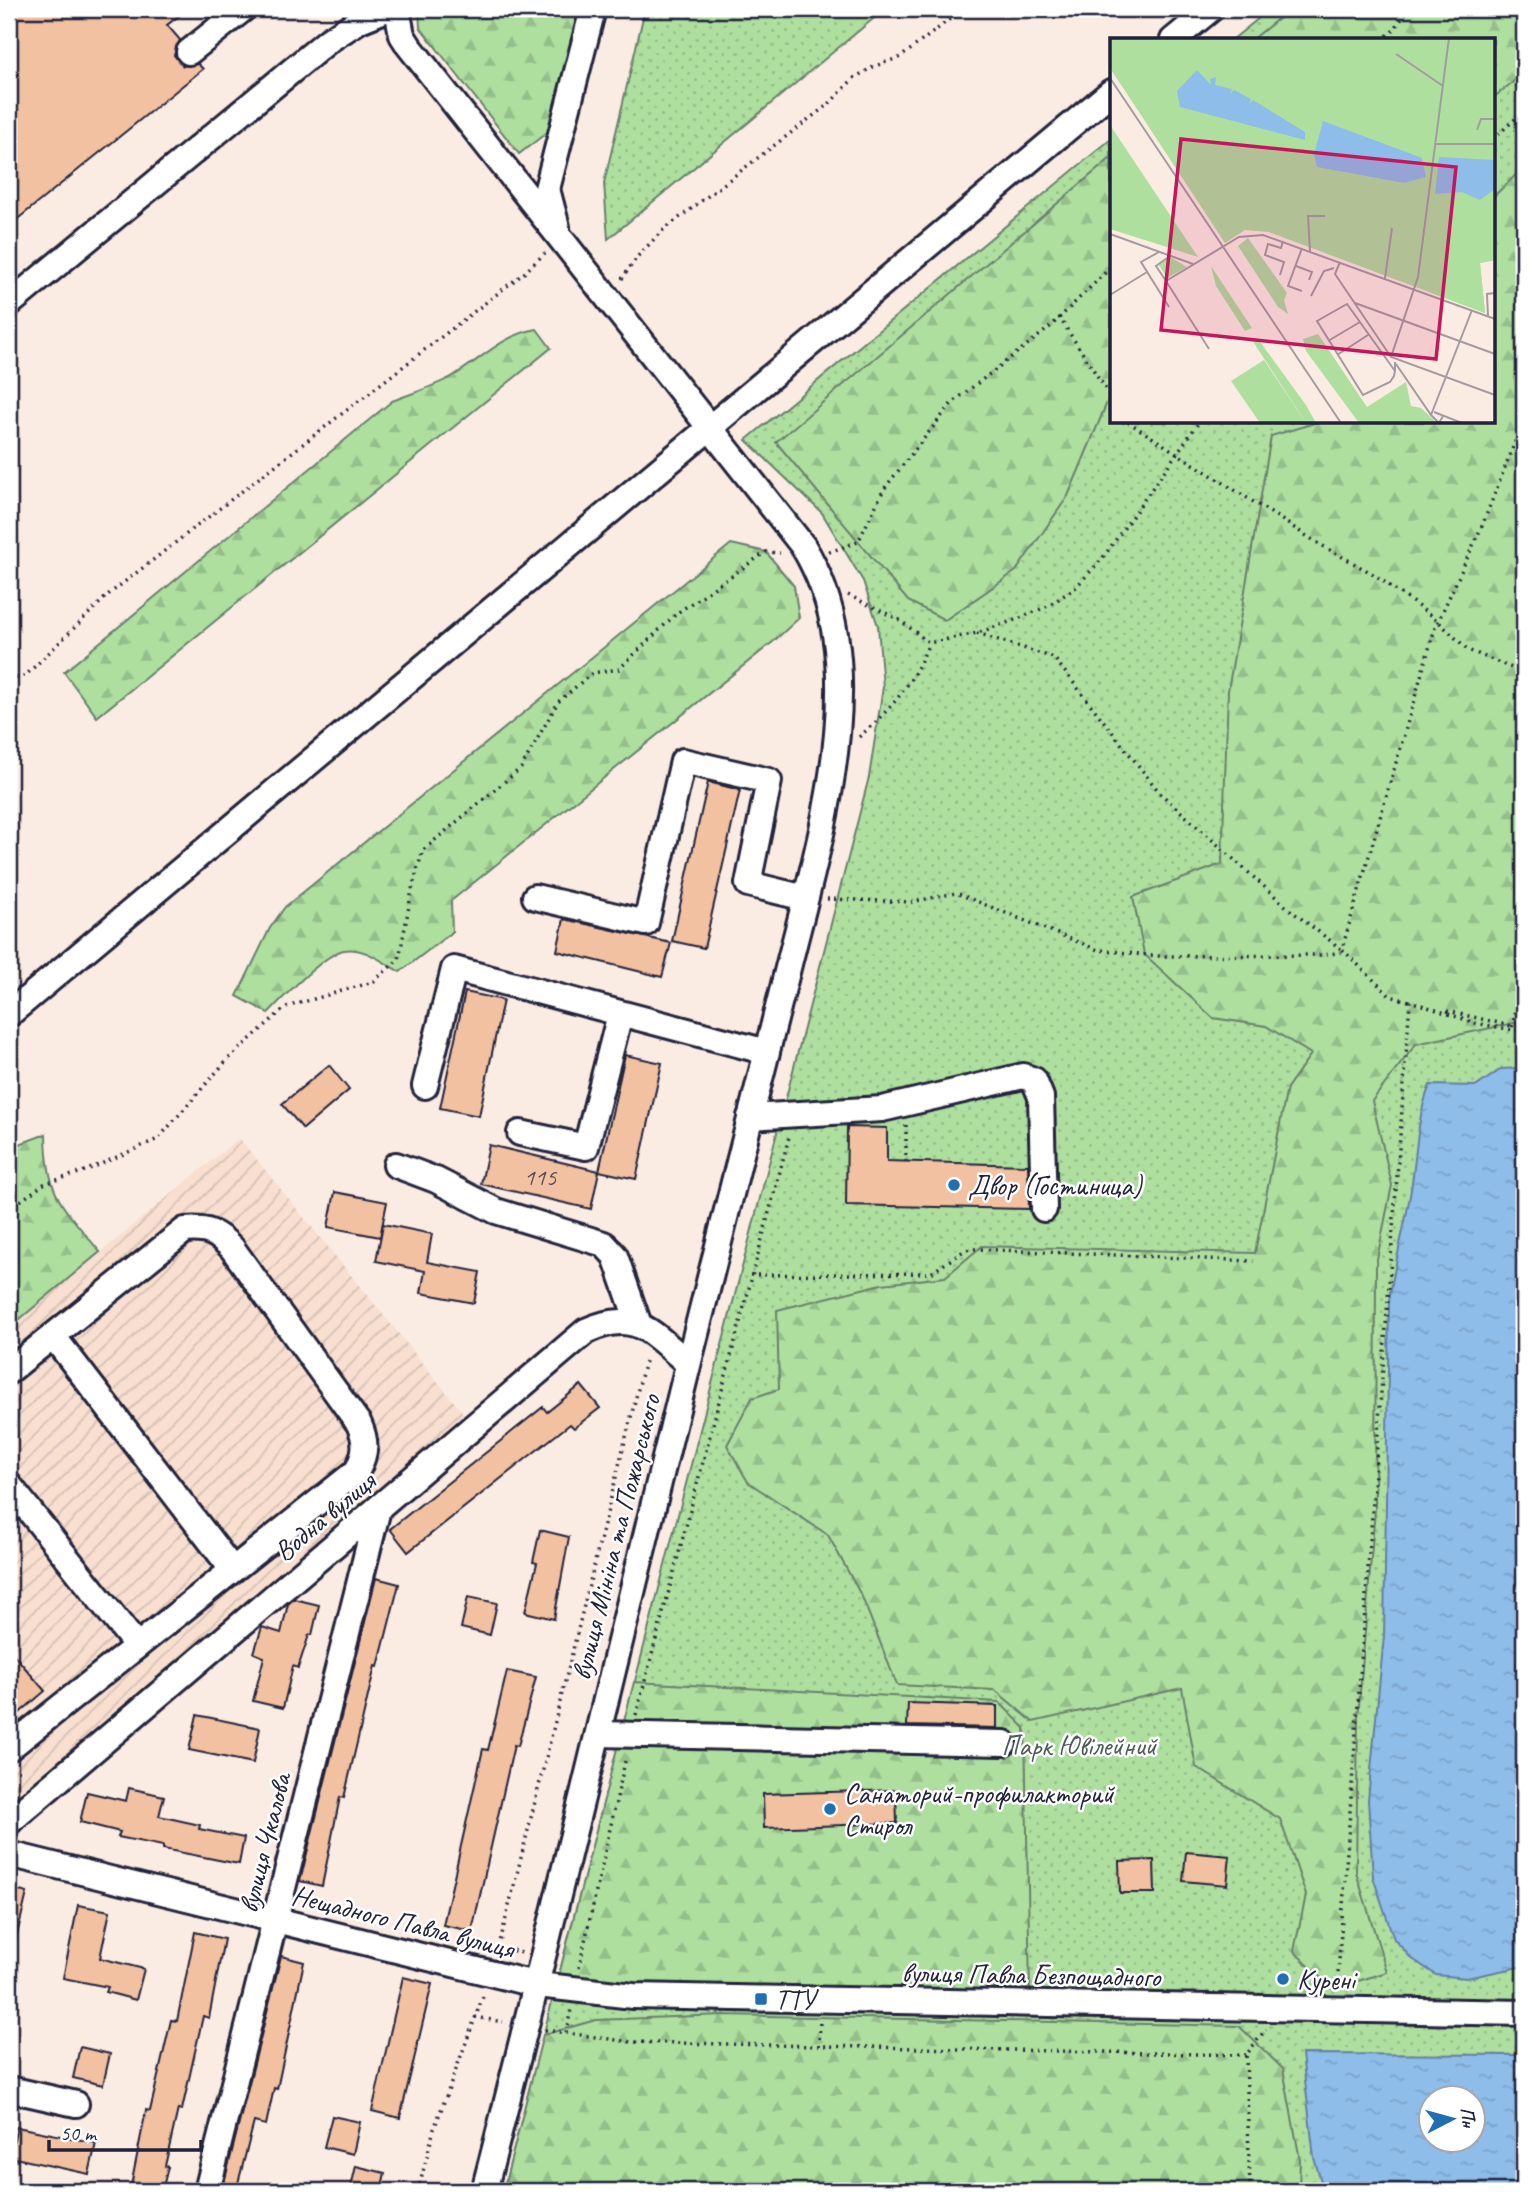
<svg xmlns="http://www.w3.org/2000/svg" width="1533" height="2200" font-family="Caveat,sans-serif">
  <defs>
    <pattern id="industrial-furrows" width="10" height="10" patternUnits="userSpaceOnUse" patternTransform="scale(1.75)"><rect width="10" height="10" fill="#f8dfd0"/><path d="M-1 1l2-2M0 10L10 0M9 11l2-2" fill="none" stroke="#d4bfb4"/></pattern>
    <pattern id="green-dots" width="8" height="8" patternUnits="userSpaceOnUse" patternTransform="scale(1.75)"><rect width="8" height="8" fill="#aedf9f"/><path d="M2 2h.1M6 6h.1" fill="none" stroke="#95bf8a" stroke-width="1.8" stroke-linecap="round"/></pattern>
    <pattern id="forest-firs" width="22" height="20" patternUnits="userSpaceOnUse" patternTransform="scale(1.75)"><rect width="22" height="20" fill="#aedf9f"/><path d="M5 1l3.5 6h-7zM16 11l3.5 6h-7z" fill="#95bf8a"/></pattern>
    <pattern id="water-ripples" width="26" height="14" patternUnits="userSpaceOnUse" patternTransform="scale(1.75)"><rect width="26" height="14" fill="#8ebde9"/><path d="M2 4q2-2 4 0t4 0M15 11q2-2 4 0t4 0" fill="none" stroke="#7aa2c9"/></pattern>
  </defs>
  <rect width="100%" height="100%" fill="#fbece3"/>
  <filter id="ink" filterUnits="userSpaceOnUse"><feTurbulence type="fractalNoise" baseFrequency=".0143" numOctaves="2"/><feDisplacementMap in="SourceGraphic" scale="14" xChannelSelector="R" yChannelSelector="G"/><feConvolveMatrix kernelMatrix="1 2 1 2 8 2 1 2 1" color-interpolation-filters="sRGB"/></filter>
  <g filter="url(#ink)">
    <polygon fill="url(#industrial-furrows)" points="239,1138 474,1426 9,1809 9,1328"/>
    <g fill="url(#green-dots)" stroke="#68806d" stroke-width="2" fill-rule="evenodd">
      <polygon points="645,9 885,9 608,239 604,183"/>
      <path d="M1270,9H1524V2191H503L869,777L883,687L878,626L863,581L822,513L746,440L1111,139V422H1493V40H1232ZM1432,2098H1474V2140H1432Z"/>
    </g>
    <g fill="url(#forest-firs)" stroke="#68806d" stroke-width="2">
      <polygon points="419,9 578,9 583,16 558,124 519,154 420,27"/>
      <polygon points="1290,9 1524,9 1524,73 1493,98 1493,40 1252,40"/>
      <polygon points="1111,158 1111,393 1068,496 1016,571 945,620 908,601 776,442"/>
      <polygon points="1524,167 1524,1021 1416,1044 1372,1101 1392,1185 1376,1264 1375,1510 1358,1717 1356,1872 1387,1972 1332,1989 1294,1951 1306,1895 1280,1819 1196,1767 1182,1688 1033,1722 995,1690 897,1685 862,1597 828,1535 748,1482 727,1445 752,1398 779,1389 777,1310 882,1284 945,1277 982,1246 1255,1253 1287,1088 1311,1054 1266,1026 1213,1018 1144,954 1133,897 1222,864 1228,691 1271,436 1318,422 1493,422 1493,197"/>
      <path d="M537,329L551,348L97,717L64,672L392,401C412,393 434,387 453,376C482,359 502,335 537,329Z"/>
      <path d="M731,544L766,552L794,586L799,618L774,641L451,901L452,932L400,972C384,963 364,946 344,950C324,954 284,997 268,1013L237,996L270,928L285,907Z"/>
      <path d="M46,1134C47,1198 62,1205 100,1252L9,1328V1148Z"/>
      <polygon points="634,1682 999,1702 1025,1728 1030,1992 647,1987 559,1975"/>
      <polygon points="723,2015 1239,2026 1283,2069 1300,2160 1299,2191 503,2191 543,2035 596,2020"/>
    </g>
    <g fill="url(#water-ripples)" stroke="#637fa3" stroke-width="2" fill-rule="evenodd">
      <path d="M1521,1068L1524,1069V1966L1467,1978L1436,1975L1411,1958L1394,1939L1373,1877L1368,1800L1384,1636L1389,1301C1394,1267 1403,1234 1409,1201C1417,1162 1415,1121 1430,1085L1477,1086L1501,1069Z"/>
      <path d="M1302,2054L1524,2055V2191H1324L1314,2158ZM1432,2098H1474V2140H1432Z"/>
    </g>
    <g fill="#f2c1a2" stroke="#22223b" stroke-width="2">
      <polygon points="9,9 188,9 167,25 180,40 174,55 183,66 198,64 203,69 9,226"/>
      <polygon points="708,782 740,790 704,948 672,941"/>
      <polygon points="564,919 671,943 662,977 557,951"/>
      <polygon points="465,992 503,1000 479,1116 440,1108"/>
      <polygon points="625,1055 662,1063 636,1179 599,1171"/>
      <polygon points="329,1065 349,1090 303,1129 282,1104"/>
      <polygon points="847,1127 887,1128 887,1161 1028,1165 1029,1209 846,1205"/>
      <polygon points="489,1145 599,1171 591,1209 481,1184"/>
      <polygon points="335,1192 387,1202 380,1237 328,1227"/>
      <polygon points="383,1224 432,1234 427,1262 480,1272 474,1303 421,1293 425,1271 376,1261"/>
      <polygon points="581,1385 600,1408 574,1428 570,1424 408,1552 390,1529 543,1407 547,1412"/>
      <polygon points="540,1530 569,1537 554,1619 525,1612 537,1563 533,1562"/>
      <polygon points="376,1578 399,1584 378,1667 375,1666 344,1798 340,1797 322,1886 300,1881"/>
      <polygon points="468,1597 497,1603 490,1635 461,1628"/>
      <polygon points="294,1599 319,1605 312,1635 309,1635 298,1668 293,1666 283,1708 253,1701 264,1657 254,1653 262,1627 281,1633 288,1604"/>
      <polygon points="9,1649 45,1691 9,1722"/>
      <polygon points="507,1671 536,1677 518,1746 514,1745 472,1931 443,1925 483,1749 488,1750"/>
      <polygon points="908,1703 997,1706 997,1728 907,1726"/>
      <polygon points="197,1715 260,1728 253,1763 189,1750"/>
      <polygon points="129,1788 164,1796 159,1816 200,1825 199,1829 244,1838 239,1864 163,1849 163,1846 118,1837 120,1832 80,1822 87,1792 126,1801"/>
      <polygon points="896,1790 897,1823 764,1828 763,1794"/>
      <polygon points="1186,1852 1230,1856 1227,1885 1183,1881"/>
      <polygon points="1154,1860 1155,1893 1120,1893 1119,1861"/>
      <polygon points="9,1888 27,1893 15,1943 9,1942"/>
      <polygon points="78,1905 110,1911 100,1958 144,1969 136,2000 106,1992 108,1987 63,1978"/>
      <polygon points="195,1932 224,1939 209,2018 203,2016 182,2110 178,2109 165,2166 168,2167 162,2191 130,2191 146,2110 150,2111 171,2020 177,2021"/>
      <polygon points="281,1956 304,1962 277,2089 274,2088 266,2125 254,2122 236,2191 222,2191"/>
      <polygon points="403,1977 432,1984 400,2118 372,2111"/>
      <polygon points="80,2047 110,2054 103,2085 73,2078"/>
      <polygon points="332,2116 360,2122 353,2154 324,2147"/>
      <polygon points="17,2127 96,2143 89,2174 10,2157"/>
      <polygon points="356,2166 385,2173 381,2191 350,2191"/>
    </g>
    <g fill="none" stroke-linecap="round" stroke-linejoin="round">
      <g stroke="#22223b" stroke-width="30">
        <g id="minor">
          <path d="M397,9L402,35L409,46L803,546C838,604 843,667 837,734C830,813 807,892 788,968C762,1072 735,1177 709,1282C632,1585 562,1889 484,2191"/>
          <polyline points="1173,40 1211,9"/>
          <polyline points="189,52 243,9"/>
          <polyline points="557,227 547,189 593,9"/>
          <polyline points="9,304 329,40 360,20 387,9"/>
          <polyline points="535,897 646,923 683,761 769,781 748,884 805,898"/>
          <polyline points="9,1014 1111,92"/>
          <polyline points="425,1086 454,969 767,1052"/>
          <polyline points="750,1117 882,1109 1023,1076 1034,1080 1041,1097 1044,1209"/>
          <polyline points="520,1133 586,1147 620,1014"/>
          <polyline points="396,1165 436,1180 496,1211 604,1244 615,1256 638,1322"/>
          <polyline points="53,1336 232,1569"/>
          <path d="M9,1371L185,1230C207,1228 216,1232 232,1248L359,1424C367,1442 366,1453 357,1471L9,1748"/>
          <polyline points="9,1485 137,1646"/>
          <polyline points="598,1734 1004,1743"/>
          <path d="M9,1822L586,1331C636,1308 650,1332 688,1363"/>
          <polyline points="9,1854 538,1985 633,1996 1524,2013"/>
          <polyline points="9,2089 76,2104"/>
          <polyline points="207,2191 378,1509"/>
        </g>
      </g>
      <g stroke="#22223b" stroke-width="3.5" stroke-dasharray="2 5" stroke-linecap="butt">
        <polyline points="1381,40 1392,32 1409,9"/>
        <polyline points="1493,139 1524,111"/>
        <polyline points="622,279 637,257 662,231 830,103 854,78 875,66 901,57 963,9"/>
        <polyline points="1059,317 1111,397"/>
        <polyline points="1128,422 1321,545 1375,575 1438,621 1468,650 1524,673"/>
        <polyline points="829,552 858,542 884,489 952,403 1049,328 1111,267"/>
        <polyline points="848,595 900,620 929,643 977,633 1018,619 1048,606 1075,588 1102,559 1199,422"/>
        <polyline points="977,633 1054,658 1160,793 1289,909 1341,949"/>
        <polyline points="9,680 25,676 109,594 524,273 545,253"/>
        <path d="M859,737C894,706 911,686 929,643"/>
        <polyline points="827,899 911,902 956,893 1098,950 1159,956 1321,955 1344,952"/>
        <polyline points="1409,1001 1390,996 1342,949 1435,628 1482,526 1524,419"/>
        <polyline points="1447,1011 1512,1026"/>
        <polyline points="1512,1027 1524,974"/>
        <polyline points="906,1125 906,1161"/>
        <polyline points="9,1209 44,1184 85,1171 158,1139 227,1060 286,1007 373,982 399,959 413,885 423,850 521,768 558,702 592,673 619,669 677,613 766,552 780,553"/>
        <polyline points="750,1275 931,1273 965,1250 975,1249 1254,1261"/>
        <polyline points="636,1715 789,1137"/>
        <polyline points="499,1947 522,1953"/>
        <polyline points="497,1954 646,1357"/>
        <polyline points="579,1968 626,1757"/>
        <polyline points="1337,1987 1410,1001 1475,1023 1524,1032"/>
        <polyline points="475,2017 503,2022"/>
        <polyline points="545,2030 631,2042 1246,2055"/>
        <polyline points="566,2033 571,2009"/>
        <polyline points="819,2046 820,2020"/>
        <polyline points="418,2191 434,2129 484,1994"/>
        <polyline points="1250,2191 1246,2055 1266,2029"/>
      </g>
      <use href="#minor" stroke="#fff" stroke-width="24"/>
    </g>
  </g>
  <g fill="#1f6fb2" stroke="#fff" stroke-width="2.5">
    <circle cx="954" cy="1185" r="7"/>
    <circle cx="830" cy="1809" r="7"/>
    <circle cx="1283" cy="1979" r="7"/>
    <rect x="754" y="1992" width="14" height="14" rx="3.5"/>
  </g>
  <g text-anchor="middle" stroke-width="5" stroke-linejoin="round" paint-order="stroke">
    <g font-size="24" fill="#564a55">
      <text x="540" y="1185">115</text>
    </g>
    <g font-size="28" fill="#22223b" stroke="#fff" text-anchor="start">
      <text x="968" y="1195">Двор (Гостиница)</text>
      <text x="844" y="1803">Санаторий-профилакторий<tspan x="844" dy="32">Стирол</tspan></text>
      <text x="1297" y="1989">Курені</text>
      <text x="775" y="2009">ТТУ</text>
    </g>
    <g font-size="28" fill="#22223b" stroke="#fff">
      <text transform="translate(324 1516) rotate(-40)" y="10">Водна вулиця</text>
      <text transform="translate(615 1537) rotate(-76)" y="10">вулиця Мініна та Пожарського</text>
      <text transform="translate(264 1843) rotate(-76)" y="10">вулиця Чкалова</text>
      <text transform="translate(403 1921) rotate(14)" y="10">Нещадного Павла вулиця</text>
      <text transform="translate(1031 1974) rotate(1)" y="10">вулиця Павла Безпощадного</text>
    </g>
    <g font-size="28" fill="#4c5b59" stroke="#fff">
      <text x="1079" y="1755">Парк Ювілейний</text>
    </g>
  </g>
  <g transform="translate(1110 38)">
    <rect width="385" height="385" fill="#fbece3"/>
    <path d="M0,0H385V222L370,225L375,275L159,194L135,192L115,205L0,30ZM0,87L88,219L0,191ZM154,322L196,385H150L121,343Z" fill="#aedf9f"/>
    <path d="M71,0H264L277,17L262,28L240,30L234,38L245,70L238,80L223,83L217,77L224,71L221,66L180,71L113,43L100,27L73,18ZM286,0L307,4L335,0L331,41L290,15ZM343,0H385V79L365,80L364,106L385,110V117L329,114ZM8,1L114,158L135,173L141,182L116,201L0,30ZM124,86L175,107L194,104L200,129L206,135L302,147L315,145L317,152L312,156H295L287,166L277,167L278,188L313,190L305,248L269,235L276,189L273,202L253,209L246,218L225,212L219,186L223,152L200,142L194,154L178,162L175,151L122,139L120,130L102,118L85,93L109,103L115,90ZM338,158L357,164L364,172L366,167L385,171V222L370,225L375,275L312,251L320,164ZM138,200L177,255L174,262L178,276L168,269L128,208ZM60,219L77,229L57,240L49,227ZM101,228L142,290L135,293L106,248ZM208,296L257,369L296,344L301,368L311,370L327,385H249L196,313L193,301ZM148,301L196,367L206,385H196L142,302Z" fill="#aedf9f"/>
    <path d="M87,32L101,47L100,41L106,39L105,47L122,51L120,56L124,52L141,61L139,66L143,62L195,94V102L70,69L67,53ZM213,83L312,120L316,139L294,145L207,129L204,116ZM329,119L385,122V151L370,162L352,154L325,156Z" fill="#8ebde9"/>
    <path fill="none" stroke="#a49ba0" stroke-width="2" d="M339,0L308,239L281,319L385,357M286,16L333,48M0,40L231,385M367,92L371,81H385M325,106H385M0,196L83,226M200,213L198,178H215M49,214L31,224L59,269M60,218L46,228L56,243L129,199L153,197L385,281M230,224L225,236L281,319M186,228L202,234L199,242M170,237L174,224L155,217L158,206L171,210L173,203M275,240L282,190M56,243L99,311M192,253L178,248L192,210M0,257L37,234M201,258L214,233L224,230M245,265L385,316M378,278L377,256L385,255M218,303L250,284M227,317L258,297M285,324V333L284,338L280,344L253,357L207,283L237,266L285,333M286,326L321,377L329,385L333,378M324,374L352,385M321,377L362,272"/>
    <path fill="#c2185b" fill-opacity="0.15" stroke="#c2185b" stroke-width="3.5" d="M71,101L346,129L326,321L51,292Z"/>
    <rect width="385" height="385" fill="none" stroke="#22223b" stroke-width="3.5"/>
  </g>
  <rect width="1533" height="2200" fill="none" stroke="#fff" stroke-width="35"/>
  <rect x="18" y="18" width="1498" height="2165" fill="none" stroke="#22223b" stroke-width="2.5" filter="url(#ink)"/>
  <g transform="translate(1452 2119) rotate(84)"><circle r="33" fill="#ffffff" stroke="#a7a7b1" stroke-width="2"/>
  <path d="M0-5L12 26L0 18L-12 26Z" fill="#1f6fb2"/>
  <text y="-10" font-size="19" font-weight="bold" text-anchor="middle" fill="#22223b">Пн</text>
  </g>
  <path d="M49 2140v10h152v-10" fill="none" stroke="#22223b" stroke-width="3.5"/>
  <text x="60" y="2140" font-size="21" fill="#22223b" stroke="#ffffff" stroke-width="5" paint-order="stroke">50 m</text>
</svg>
